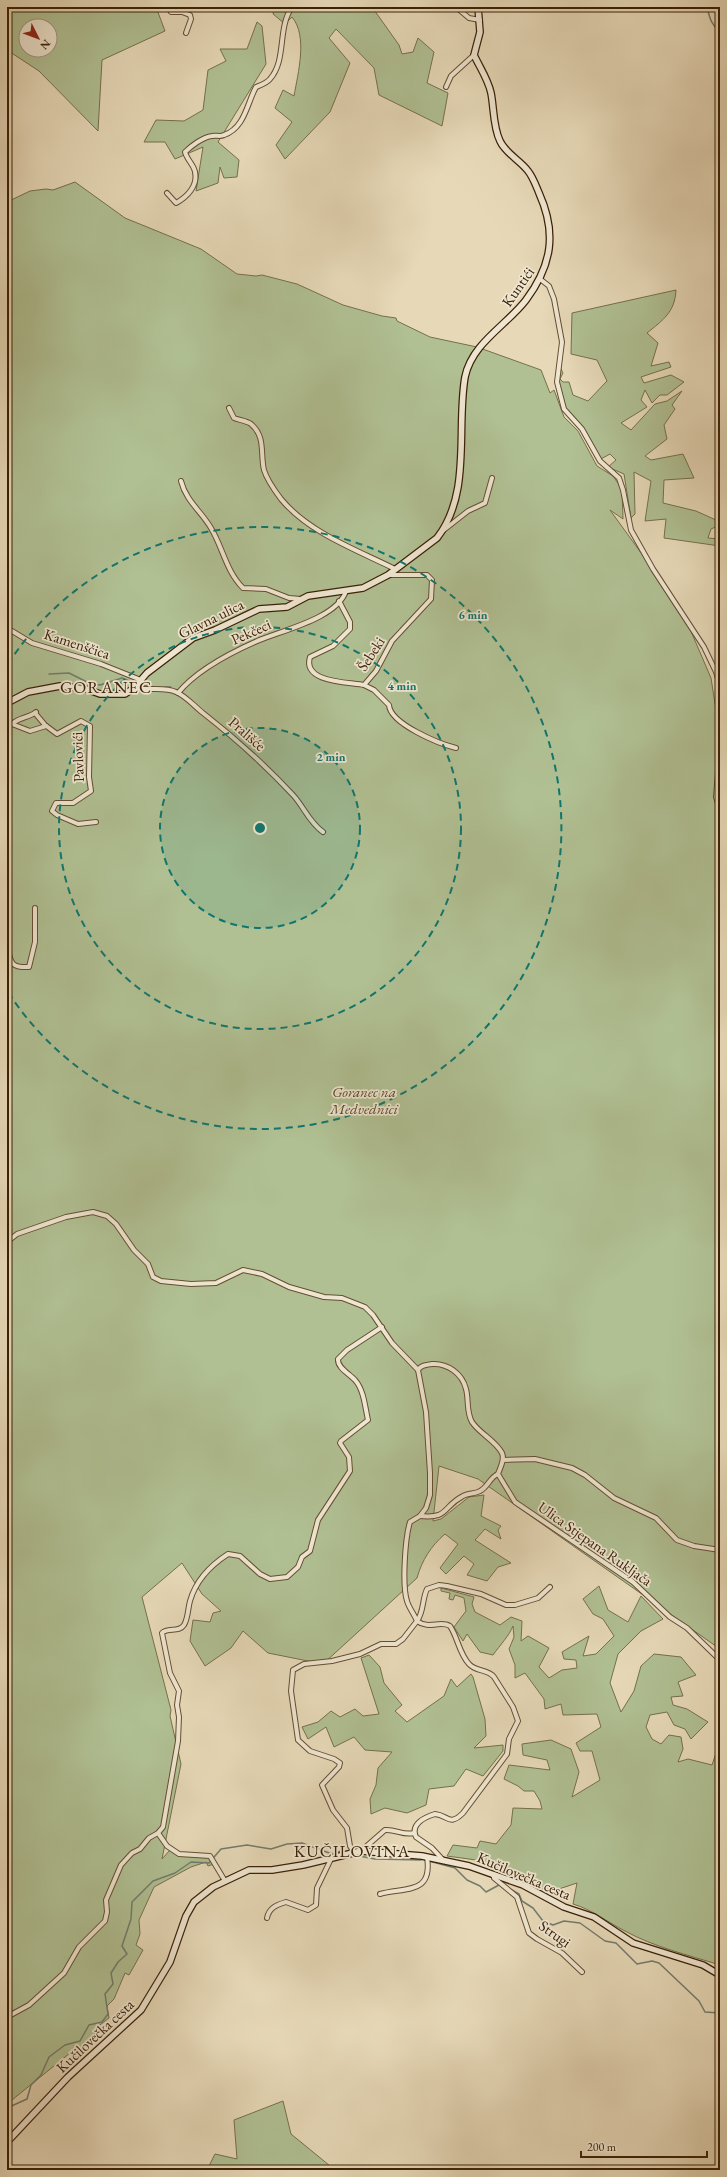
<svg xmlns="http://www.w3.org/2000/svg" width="727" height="2177" font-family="'EB Garamond',serif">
  <rect width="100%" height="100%" fill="#e7d9b8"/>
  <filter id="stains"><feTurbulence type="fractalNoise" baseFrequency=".005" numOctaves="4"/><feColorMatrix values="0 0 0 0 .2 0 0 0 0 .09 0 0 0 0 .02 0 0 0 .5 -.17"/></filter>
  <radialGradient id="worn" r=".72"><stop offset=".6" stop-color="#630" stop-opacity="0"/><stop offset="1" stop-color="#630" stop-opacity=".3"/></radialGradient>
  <g fill="#b0c093" stroke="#75704c" fill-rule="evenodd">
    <path d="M7,7H156L165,31L102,60L98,131L39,71L7,50ZM26,26H50V50H26Z"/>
    <path d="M275,7H372L399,45L402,54L413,52L418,38L434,52L427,83L448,93L442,126L379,95L374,68L336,29L329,38L350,63L330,112L285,159L276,145L292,122L275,108L283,90L294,96C298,73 308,36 292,17L285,24L273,14Z"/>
    <polygon points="257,22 262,26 266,64 218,142 239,160 237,177 224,178 220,167 218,183 196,191 203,147 175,159 165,142 144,142 156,120 184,121 203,110 208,70 226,61 220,49 247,49"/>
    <path d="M75,182L125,218L201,249L237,274L256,276L262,275L297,284L343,305L382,316L396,318L397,321L430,337L477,347L541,370L550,393L554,390L564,417L578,431L597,466L613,476L622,489L623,519L610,510L681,608L711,678L720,736V1649L478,1479L439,1466L433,1521L441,1519L469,1497L484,1495L481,1516L501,1526L498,1530L501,1539L485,1529L475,1540L511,1563L498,1567L487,1581L467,1575L474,1564L464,1556L446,1574L440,1568L458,1544L445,1534C431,1546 422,1560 417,1578L323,1664L268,1653L243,1631L231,1648L205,1666L190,1641L193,1620L210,1622L213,1613L221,1611L202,1594L182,1563L142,1597L171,1710L170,1716L181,1764L162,1859L170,1850L178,1855L209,1857L214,1864L208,1866L206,1862L191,1867L154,1887L139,1920L140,1934L136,1945L143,1950L129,1975L125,1973L114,1999L107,2006L109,2018L96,2028L95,2034L76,2052V2058L70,2053L7,2104V202L30,191L46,189L53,190Z"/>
    <path d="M676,290C675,312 663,320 647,333L658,343L651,366L669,362L671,367L641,377L644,383L671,375L684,382L667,395H660L652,403L645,390L641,400L647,407L621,423L631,430L655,404L667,401L682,391L672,405L675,409L664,425L667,439L645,456L651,460L683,454L694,478L664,480L663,503L696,511L716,520L720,517V525L711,529L708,538L720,539V546L664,538L666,519L645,521L651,481L634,472L635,514L631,518L624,474L608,467L616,460L610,454L599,460L582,428L565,409L557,379L560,367L563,373L560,379L563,382H569L573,395L588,401L607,381L597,360L571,354L572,313Z"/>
    <path d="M599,1586L608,1610L628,1622L641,1596L663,1619L641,1631L618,1654L610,1683L621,1712L634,1691L641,1666L654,1654L681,1657L696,1675L678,1682L683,1696L671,1697L673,1705L687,1709L708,1722L691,1739L685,1729L674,1725L667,1712L650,1715L646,1727L652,1739L661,1744L669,1735L681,1737L683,1749L678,1762L688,1759L712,1765L720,1741V1965C688,1955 654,1947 625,1931C607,1922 593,1910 573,1904L577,1883L550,1892L520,1878L476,1860L447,1856L453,1845L477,1848L480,1841L496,1844L511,1825L513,1808L542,1809L540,1801L534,1791H524L518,1786L504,1779L509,1765L550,1770L547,1760L523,1755L522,1744L551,1740L571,1749L579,1772L572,1797L600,1780L592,1751H580L576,1743L601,1727L597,1714L563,1715L561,1704L545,1709L544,1699L525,1673L515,1678V1665L509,1649L514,1637L513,1626C509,1636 500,1645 493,1655L480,1652L467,1634L463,1641L454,1627L466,1611L464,1598L455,1595L453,1600L449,1599L450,1593L441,1591V1588L474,1597L472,1604L475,1612L500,1625L511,1617L522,1621L521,1641L528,1636L549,1648L539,1667L549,1678L562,1670L577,1668L576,1660L564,1659L562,1652L589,1636L583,1656L596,1654L614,1636L603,1619L593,1614L583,1599Z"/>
    <polygon points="369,1655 380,1667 384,1683 402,1705 395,1711 407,1722 444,1696 451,1679 457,1687 471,1674 473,1677 485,1719 486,1736 474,1748 503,1745 503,1751 483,1776 466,1769 454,1786 429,1789 426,1805 407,1813 385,1808 371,1814 370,1799 376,1785 378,1768 392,1752 365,1750 354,1737 334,1747 326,1727 308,1739 302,1727 318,1722 331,1711 340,1717 355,1709 363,1716 379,1714 361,1658"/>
    <polygon points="283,2101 291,2134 335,2170 207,2170 215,2154 237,2159 234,2120"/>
  </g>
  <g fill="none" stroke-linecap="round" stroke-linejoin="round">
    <g stroke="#727c6e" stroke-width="1.5">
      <path d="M707,7C710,19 711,24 720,32"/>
      <polyline points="720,57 720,68"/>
      <polyline points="49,674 69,673 91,684 100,685 122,678 136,684"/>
      <polyline points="139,685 155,687"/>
      <polyline points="165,687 171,687"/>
      <polyline points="354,1855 375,1859 421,1860"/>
      <polyline points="429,1861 455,1868 467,1880 480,1886 486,1892 499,1885"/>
      <polyline points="510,1889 519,1894 522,1901 533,1908 543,1921 553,1925 564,1921 580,1923 605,1941 616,1943 637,1964 652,1961 659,1963 699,2001 705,2012 720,2013"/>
      <polyline points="7,2108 27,2099 31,2085 41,2075 49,2057 65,2045 80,2041 89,2025 102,2022 108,2014 105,1994 113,1984 111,1973 118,1962 127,1954 122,1946 131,1919 132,1902 153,1881 175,1873 191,1862 209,1863 221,1849 247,1845 271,1849 287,1844 302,1843 332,1854 344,1850"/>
    </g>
    <g stroke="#654e32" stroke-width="6">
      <g id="street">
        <polyline points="168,7 171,12 182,12 190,15 191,19 186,33"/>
        <polyline points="456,7 469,18 480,20"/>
        <polyline points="446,87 451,76 474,55"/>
        <path d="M167,193L176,203C187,197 198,186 195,172C194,165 187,160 185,152C191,146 203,137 212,136C216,135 220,137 224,135C245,128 247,103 256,87C261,85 267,83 270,79C287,60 277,28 292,7"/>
        <polyline points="540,279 549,286 554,299 562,342 557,382 564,409 582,429 600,461 619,478 623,490 631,530 653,569 704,647 716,672 720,686"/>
        <path d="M229,408L234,418C239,420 247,421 251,424C266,437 260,453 264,470C267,480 275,491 281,499C309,533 357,550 395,569"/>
        <path d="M181,481C186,501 201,511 211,528C223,548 226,571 243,588L266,589L289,598L301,599"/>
        <polyline points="440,533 468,511 485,503 492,478"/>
        <path d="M388,575H427L432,580L431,599L392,641L376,671L364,685L374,690L389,705C390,724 440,744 456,748"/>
        <path d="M339,601L350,622V629L333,646L310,657C302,683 349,682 364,685"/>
        <polyline points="7,628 32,643 101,664 141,680"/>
        <path d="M134,688C148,691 164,686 176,692C186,696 194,706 203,713C235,738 265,765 293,795C304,807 309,822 323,832"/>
        <path d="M178,693C197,670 228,654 255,642C279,631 337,619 346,591"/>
        <polyline points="35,713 45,725 57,734 81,721 90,726 89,777 91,791 73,803 56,803 52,811 57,815 78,824 96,822"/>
        <path d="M12,724C19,717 29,718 36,712"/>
        <polyline points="7,725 12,724 30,731 46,726"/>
        <polyline points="720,748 716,797 720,809"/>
        <path d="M7,946C11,961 9,968 29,967L35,942V908"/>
        <path d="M7,1242L17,1234L66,1217L93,1212L107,1216L116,1224L134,1250L148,1264L153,1277L161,1281L191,1284L216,1283L243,1270L262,1274L289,1287L324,1297L342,1298L365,1307L373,1315L392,1343L418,1370L426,1412L430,1473V1495L426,1508L420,1516L410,1522C405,1538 402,1585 407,1601C409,1608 414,1614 417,1621L403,1639L396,1644H381L360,1654L332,1661L304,1664L293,1670L291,1691L298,1740L310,1751L334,1759L340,1763L339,1767L322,1785L333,1810L347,1828L350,1846L354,1852"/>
        <path d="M418,1370C421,1365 426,1365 432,1364C447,1363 462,1373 466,1389C469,1400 466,1412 472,1422C480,1434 495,1440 502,1453C505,1460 500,1468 498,1474L515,1502L633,1582L670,1617L687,1628L720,1660"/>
        <polyline points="503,1460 535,1459 572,1468 585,1475 614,1498 656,1518 677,1540 694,1546 720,1550"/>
        <path d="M420,1516C449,1519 442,1507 463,1496C468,1493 475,1494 480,1491C488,1487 490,1477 498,1474"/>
        <path d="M158,1833L163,1827L178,1741L179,1717L177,1705L179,1691L170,1673L162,1633C168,1627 179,1633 184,1625C188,1619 188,1608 190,1601C196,1580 211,1565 228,1554L240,1556L260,1574L270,1579L287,1577L298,1567L302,1557L310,1551L318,1520L350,1471L349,1457L340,1443L341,1441L368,1420C365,1407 364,1390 355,1380C350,1374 337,1368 338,1359L347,1350L382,1327"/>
        <path d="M361,1851L385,1830C396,1829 403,1836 414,1833"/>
        <path d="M444,1861L432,1848L416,1837C410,1824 425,1817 435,1814C448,1815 449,1827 463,1813L507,1754L509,1739L518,1721L513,1707L494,1677C488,1669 476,1672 469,1664C459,1653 458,1638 450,1626C440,1620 429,1630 417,1621C424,1612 422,1599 427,1589L439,1585L447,1586L481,1594L506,1605H515L538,1598L550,1587"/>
        <polyline points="493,1874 494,1878 517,1897 529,1933 537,1939 562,1953 582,1972"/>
        <path d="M380,1894C405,1887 433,1895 427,1857"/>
        <path d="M267,1918C269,1908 276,1905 286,1902L308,1910L316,1905L317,1888L331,1859"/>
        <polyline points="7,2017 29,2005 64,1973 79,1947 105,1921 107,1912 106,1900 121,1865 132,1853 140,1849 149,1838 158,1833 167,1846 179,1854 210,1856 225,1881"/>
      </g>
    </g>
    <g stroke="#3a2006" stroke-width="8">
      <g id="secondary">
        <path d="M7,703L28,692L60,686L86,689L100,694H125L134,688L147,673L193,638L215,630L259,609L287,607L308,596L363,588L388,575L437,538C472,493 456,429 465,377C472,343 507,325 526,300C552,265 557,233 539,193C536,186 533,177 528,171C520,160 506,154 500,141C493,127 494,108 491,93C488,79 480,68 474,55L480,32L478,7"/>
        <polyline points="7,2142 68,2077 141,2010 170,1962 186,1916 194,1902 213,1887 249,1870 272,1870 303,1865 361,1851 422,1856 469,1866 523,1885 564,1907 594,1917 633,1943 703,1965 720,1975"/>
      </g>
    </g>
    <use href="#street" stroke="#efe6d1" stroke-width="4"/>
    <use href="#secondary" stroke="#efe6d1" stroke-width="5.5"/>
  </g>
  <circle cx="260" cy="828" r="100" fill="#0f766e" fill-opacity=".12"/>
  <g fill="none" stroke="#0f766e" stroke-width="2" stroke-dasharray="7 5">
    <circle cx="260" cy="828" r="100"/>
    <circle cx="260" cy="828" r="201"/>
    <path d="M8 664A301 301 0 1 1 8 992"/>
  </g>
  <g text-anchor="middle" stroke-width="3.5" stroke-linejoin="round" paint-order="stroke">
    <g font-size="15" fill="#3a2006" stroke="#efe6d1">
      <text transform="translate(518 287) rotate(-55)" y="5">Kuntići</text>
      <text transform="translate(211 619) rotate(-26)" y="5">Glavna ulica</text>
      <text transform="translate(251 632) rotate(-24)" y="5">Pekčeci</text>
      <text transform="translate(77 644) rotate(18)" y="5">Kamenščica</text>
      <text transform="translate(371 654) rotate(-57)" y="5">Šebeki</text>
      <text transform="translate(247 734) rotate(41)" y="5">Prališće</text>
      <text transform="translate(78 757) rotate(-92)" y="5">Pavlovići</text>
      <text transform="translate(595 1544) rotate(35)" y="5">Ulica Stjepana Rukljača</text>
      <text transform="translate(524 1876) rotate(23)" y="5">Kučilovečka cesta</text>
      <text transform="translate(555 1934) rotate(35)" y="5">Strugi</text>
      <text transform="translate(95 2036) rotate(-43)" y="5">Kučilovečka cesta</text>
    </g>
    <g font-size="15" font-style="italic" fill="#584829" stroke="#efe6d1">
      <text x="364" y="1097">Goranec na<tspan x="364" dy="17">Medvednici</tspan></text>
    </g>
    <g font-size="17" letter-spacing="1" fill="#3a2006" stroke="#efe6d1">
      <text x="106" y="693">GORANEC</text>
      <text x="352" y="1857">KUČILOVINA</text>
    </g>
  </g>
  <circle cx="260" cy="828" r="6" fill="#0f766e" stroke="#efe6d1" stroke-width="2"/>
  <g font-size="12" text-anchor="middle" font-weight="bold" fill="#0f766e" stroke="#efe6d1" stroke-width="3.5" stroke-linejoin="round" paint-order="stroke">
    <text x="473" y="619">6 min</text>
    <text x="402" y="690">4 min</text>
    <text x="331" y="761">2 min</text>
  </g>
  <rect width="727" height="2177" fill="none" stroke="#e7d9b8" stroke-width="24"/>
  <rect x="8" y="8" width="711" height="2161" fill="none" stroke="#3a2006" stroke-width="2"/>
  <rect x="12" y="12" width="703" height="2153" fill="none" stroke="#3a2006"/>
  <g transform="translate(38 38) rotate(132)"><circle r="19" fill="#efe6d1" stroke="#a79780"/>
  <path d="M0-3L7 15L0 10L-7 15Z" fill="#8f2418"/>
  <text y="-6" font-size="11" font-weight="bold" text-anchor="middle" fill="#3a2006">N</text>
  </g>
  <path d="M581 2151v6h126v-6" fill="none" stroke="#3a2006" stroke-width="2"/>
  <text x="587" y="2151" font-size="12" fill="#3a2006" stroke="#efe6d1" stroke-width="3" paint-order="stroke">200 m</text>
  <rect width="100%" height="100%" filter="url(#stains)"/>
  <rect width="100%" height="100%" fill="url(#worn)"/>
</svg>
